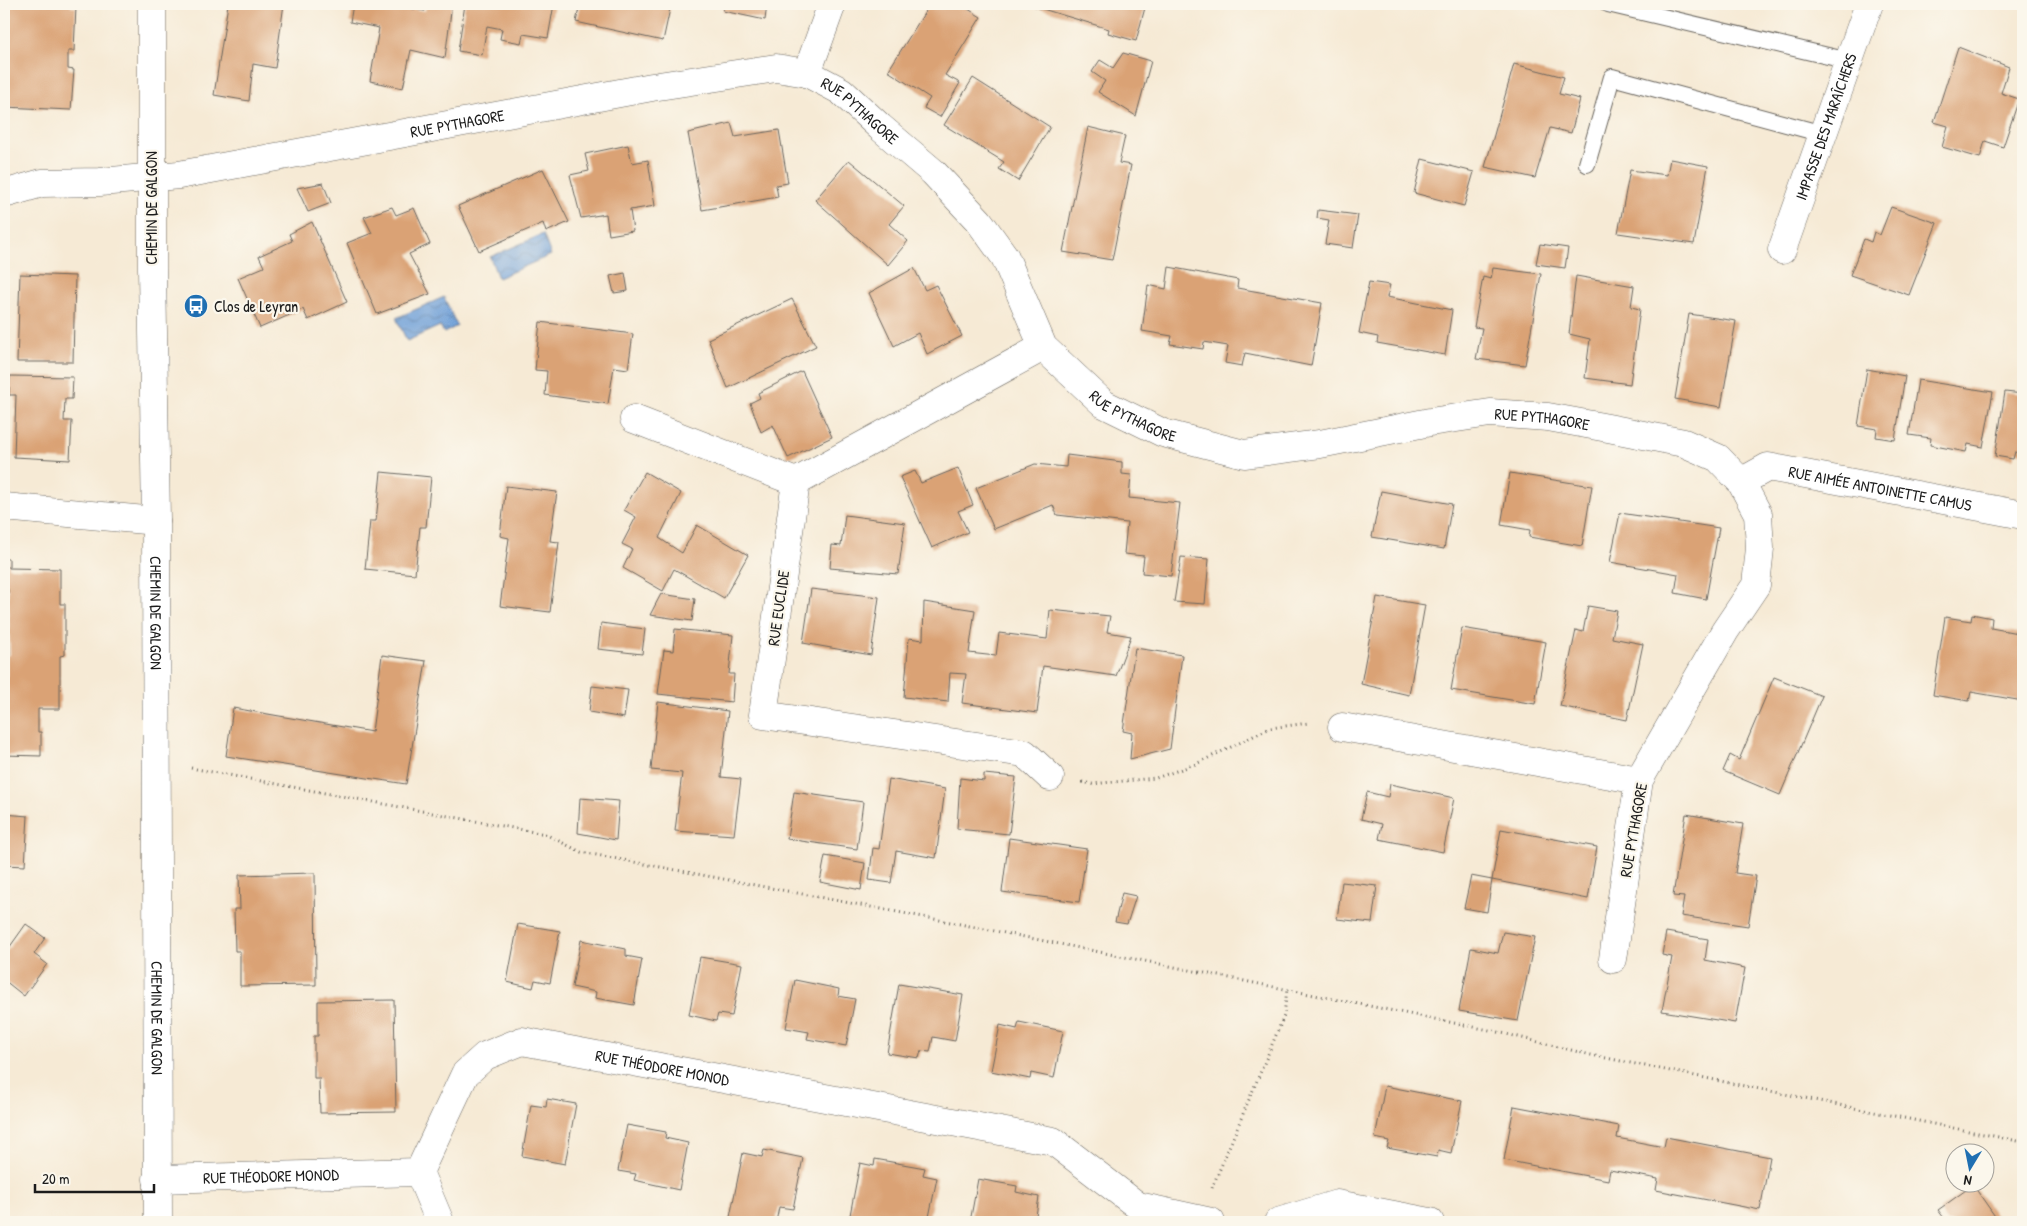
<svg xmlns="http://www.w3.org/2000/svg" width="2027" height="1226" font-family="'Patrick Hand',sans-serif">
  <defs>
    <pattern id="water-waves" width="16" height="10" patternUnits="userSpaceOnUse" patternTransform="scale(1.25)"><rect width="16" height="10" fill="#6d9ed7"/><path d="M0 5q4-4 8 0t8 0" fill="none" stroke="#5980ae"/></pattern>
  </defs>
  <rect width="100%" height="100%" fill="#fbf7ec"/>
  <filter id="ink" filterUnits="userSpaceOnUse"><feTurbulence type="fractalNoise" baseFrequency=".02" numOctaves="2"/><feDisplacementMap in="SourceGraphic" scale="10" xChannelSelector="R" yChannelSelector="G"/><feConvolveMatrix kernelMatrix="1 2 1 2 8 2 1 2 1" color-interpolation-filters="sRGB"/></filter>
  <filter id="wash" filterUnits="userSpaceOnUse"><feTurbulence type="fractalNoise" baseFrequency=".0096" numOctaves="4" result="noise"/><feDisplacementMap in="SourceGraphic" scale="20" xChannelSelector="R" yChannelSelector="G"/><feGaussianBlur stdDeviation="1.12" result="paint"/><feColorMatrix in="noise" values="0 0 0 0 0 0 0 0 0 0 0 0 0 0 0 0 0 1.4 0 .05"/><feComposite in="paint" operator="in"/></filter>
  <g filter="url(#wash)">
    <rect width="100%" height="100%" fill="#f6ead5"/>
    <g fill="url(#water-waves)" stroke="#445d7a">
      <polygon points="543,234 551,255 498,278 490,257"/>
      <polygon points="444,297 457,326 444,333 440,326 407,341 396,318"/>
    </g>
    <g id="blocks">
      <g fill="#daa275">
        <polygon points="4,4 71,4 71,7 76,7 74,51 68,51 68,69 74,70 71,110 4,107"/>
        <polygon points="228,4 284,4 275,68 253,64 249,101 214,95"/>
        <polygon points="353,4 387,4 425,11 426,4 452,4 445,58 411,50 403,88 370,81 379,28 350,22"/>
        <polygon points="465,4 554,4 548,38 523,34 521,43 500,39 502,29 487,26 482,55 458,51"/>
        <polygon points="580,4 671,4 663,41 576,22"/>
        <polygon points="724,4 767,4 765,20 723,11"/>
        <polygon points="930,4 960,4 981,17 945,75 960,83 940,117 924,108 930,98 888,71"/>
        <polygon points="1026,4 1146,4 1136,41 1108,33 1109,29"/>
        <polygon points="1958,47 2009,67 2001,93 2019,99 2003,147 1985,141 1980,158 1942,147 1948,126 1934,122"/>
        <polygon points="1123,53 1151,61 1136,116 1098,92 1105,81 1092,72 1100,60 1113,68"/>
        <polygon points="1514,64 1564,77 1559,94 1580,99 1571,133 1550,128 1535,178 1485,167"/>
        <polygon points="973,78 1050,127 1018,181 999,169 1004,162 944,125"/>
        <polygon points="731,123 735,137 779,130 788,183 776,185 778,197 702,210 688,133"/>
        <polygon points="1088,127 1125,136 1119,163 1131,165 1112,260 1063,252"/>
        <polygon points="628,145 632,163 648,160 655,206 630,210 633,231 609,235 606,214 581,218 570,175 589,171 585,154"/>
        <polygon points="1422,159 1474,172 1464,206 1414,193"/>
        <polygon points="1670,159 1708,166 1694,244 1618,233 1630,170 1667,175"/>
        <polygon points="849,160 904,206 889,224 908,241 888,265 815,200"/>
        <polygon points="543,169 569,222 546,232 543,223 479,251 458,206"/>
        <polygon points="323,183 331,203 308,212 297,188"/>
        <polygon points="392,207 396,215 414,208 430,244 409,254 430,294 377,314 347,243 372,233 364,217"/>
        <polygon points="1891,207 1937,223 1909,295 1850,275 1864,239 1871,242 1874,232 1880,235"/>
        <polygon points="1318,210 1358,215 1353,248 1325,244 1329,220 1317,218"/>
        <polygon points="312,222 347,302 308,320 303,309 260,328 238,278 264,267 259,256 292,241 289,234"/>
        <polygon points="1540,244 1568,248 1565,268 1536,264"/>
        <polygon points="1169,267 1238,280 1237,288 1322,303 1311,366 1245,353 1242,366 1225,363 1228,346 1204,342 1203,349 1170,344 1172,336 1142,331 1148,285 1166,289"/>
        <polygon points="914,268 925,290 936,285 962,336 927,354 918,333 894,346 869,293"/>
        <polygon points="1493,268 1541,274 1525,365 1476,359 1482,328 1474,327 1483,277 1491,279"/>
        <polygon points="625,273 628,291 614,293 610,276"/>
        <polygon points="20,274 75,276 73,362 17,362"/>
        <polygon points="1576,276 1634,286 1631,307 1640,309 1630,384 1585,378 1590,339 1569,334"/>
        <polygon points="1369,282 1390,285 1387,297 1452,310 1445,355 1377,343 1378,337 1359,333"/>
        <polygon points="792,299 816,346 728,388 708,339"/>
        <polygon points="1689,314 1736,321 1721,407 1675,399"/>
        <polygon points="540,322 633,334 628,369 614,367 608,404 545,395 547,371 535,370"/>
        <polygon points="1867,369 1905,376 1895,440 1876,437 1877,429 1858,426"/>
        <polygon points="802,371 832,437 788,458 773,425 761,432 750,403 760,398 758,393"/>
        <polygon points="10,376 73,377 72,399 65,399 64,421 72,421 70,460 14,457 16,395 9,395"/>
        <polygon points="1918,380 1993,392 1983,447 1968,444 1966,452 1930,445 1931,438 1909,435"/>
        <polygon points="2005,392 2023,394 2023,453 2015,452 2013,459 1995,456"/>
        <polygon points="1067,455 1122,462 1122,474 1131,475 1129,498 1180,503 1171,576 1142,573 1144,556 1124,554 1127,523 1057,515 1053,505 994,529 976,488 1035,464 1066,467"/>
        <polygon points="958,468 973,505 958,511 968,532 932,548 900,477 915,471 921,483"/>
        <polygon points="381,472 431,477 426,527 420,527 415,574 365,569 370,521 376,521"/>
        <polygon points="645,472 681,493 659,538 682,553 697,525 748,555 724,598 674,569 663,591 623,568 632,549 622,544 636,517 624,510"/>
        <polygon points="1510,473 1592,486 1582,546 1529,537 1530,530 1501,525"/>
        <polygon points="506,486 557,492 550,541 559,542 550,612 500,606 509,538 500,536"/>
        <polygon points="1381,491 1452,504 1444,549 1372,537"/>
        <polygon points="1620,513 1719,528 1706,599 1675,593 1678,574 1610,562"/>
        <polygon points="845,515 905,523 898,574 830,568 832,545 841,546"/>
        <polygon points="1181,557 1209,559 1205,604 1174,602"/>
        <polygon points="4,559 9,559 9,568 60,569 60,604 65,604 65,655 60,656 60,709 38,709 38,732 41,732 41,756 4,755 4,696 7,696 7,655 10,655 8,589 4,589"/>
        <polygon points="811,589 879,597 871,655 803,643"/>
        <polygon points="661,594 695,599 692,621 650,615"/>
        <polygon points="1377,597 1425,605 1409,695 1361,684"/>
        <polygon points="924,602 975,610 969,653 996,656 999,633 1047,639 1050,610 1110,616 1107,632 1131,636 1116,676 1043,666 1037,713 962,703 966,674 950,673 948,702 904,697 909,638 923,640"/>
        <polygon points="1588,606 1617,611 1612,638 1643,644 1627,720 1560,706 1576,630 1583,632"/>
        <polygon points="1972,614 1992,618 1991,628 2023,634 2023,701 1971,692 1969,701 1933,695 1945,617 1971,621"/>
        <polygon points="601,623 645,629 642,654 598,649"/>
        <polygon points="1462,628 1546,642 1535,704 1451,690"/>
        <polygon points="675,629 733,635 729,674 734,674 732,702 658,694 664,650 673,651"/>
        <polygon points="1135,648 1182,655 1170,749 1130,759 1132,733 1123,731"/>
        <polygon points="382,655 426,661 406,784 226,756 233,708 372,732"/>
        <polygon points="1774,677 1822,696 1780,795 1723,771 1730,755 1739,760"/>
        <polygon points="592,686 628,690 624,718 589,712"/>
        <polygon points="658,702 728,711 721,777 741,779 734,835 675,831 682,773 651,770"/>
        <polygon points="984,774 1016,777 1009,834 957,829 960,778 984,781"/>
        <polygon points="889,779 945,789 936,858 896,851 891,883 869,880 873,848 879,849"/>
        <polygon points="1390,784 1454,798 1443,852 1379,839 1382,824 1361,819 1367,792 1388,797"/>
        <polygon points="794,792 863,802 857,849 787,839"/>
        <polygon points="580,798 619,801 616,840 578,833"/>
        <polygon points="4,814 28,816 25,866 4,865"/>
        <polygon points="1686,814 1743,824 1735,873 1756,876 1748,926 1681,916 1684,897 1673,896"/>
        <polygon points="1501,829 1597,847 1588,899 1492,880"/>
        <polygon points="1009,838 1087,849 1079,902 1002,892"/>
        <polygon points="825,856 865,863 861,890 820,882"/>
        <polygon points="315,873 316,985 240,986 240,951 235,951 234,909 240,909 239,875"/>
        <polygon points="1471,876 1492,880 1487,912 1464,908"/>
        <polygon points="1342,882 1377,886 1372,923 1337,919"/>
        <polygon points="1122,893 1136,896 1127,924 1115,922"/>
        <polygon points="26,924 45,938 34,954 47,964 24,996 4,980 4,955"/>
        <polygon points="518,924 560,931 550,983 535,980 533,988 507,982"/>
        <polygon points="1503,932 1535,937 1518,1021 1459,1011 1471,948 1498,953"/>
        <polygon points="1666,932 1708,939 1705,960 1745,968 1735,1023 1662,1011 1672,957 1662,955"/>
        <polygon points="581,940 626,949 626,956 642,959 634,1005 595,998 596,992 572,987"/>
        <polygon points="700,957 742,964 732,1016 718,1014 716,1021 689,1015"/>
        <polygon points="795,980 839,989 838,996 855,999 846,1046 807,1039 809,1032 786,1028"/>
        <polygon points="899,984 963,995 955,1041 933,1037 930,1052 921,1051 919,1058 887,1053"/>
        <polygon points="394,1000 396,1112 320,1113 319,1078 314,1078 314,1036 318,1036 318,1001"/>
        <polygon points="1019,1022 1063,1031 1054,1078 1031,1073 1030,1079 991,1071 1000,1025 1017,1029"/>
        <polygon points="1385,1086 1462,1101 1451,1153 1438,1150 1437,1157 1387,1148 1389,1141 1375,1138"/>
        <polygon points="547,1099 576,1104 565,1164 522,1156 531,1105 546,1107"/>
        <polygon points="1514,1106 1619,1126 1617,1138 1664,1147 1666,1137 1770,1157 1760,1210 1656,1190 1658,1179 1610,1170 1608,1180 1504,1160"/>
        <polygon points="627,1125 666,1132 665,1138 688,1143 679,1190 634,1180 636,1174 618,1171"/>
        <polygon points="764,1150 803,1158 793,1209 779,1207 776,1222 729,1222 743,1153 762,1157"/>
        <polygon points="875,1159 925,1168 923,1175 937,1178 928,1222 887,1222 850,1215 860,1163 874,1166"/>
        <polygon points="978,1179 1017,1186 1016,1192 1039,1197 1035,1222 970,1222"/>
        <polygon points="1973,1185 1999,1222 1947,1222 1938,1210"/>
      </g>
    </g>
  </g>
  <g filter="url(#ink)">
    <use href="#blocks" fill-opacity="0" stroke="#68645d" stroke-width="1"/>
    <g fill="none" stroke-linecap="round" stroke-linejoin="round">
      <g stroke="#68645d" stroke-width="18">
        <g id="lane">
          <polyline points="1608,4 1849,61"/>
          <polyline points="1587,164 1612,77 1823,134"/>
        </g>
      </g>
      <g stroke="#68645d" stroke-width="29">
        <g id="street">
          <polyline points="807,73 832,4"/>
          <path id="s1" d="M4,194L42,183L100,182L179,175L652,87L776,68L807,73L841,91L880,127L933,172L979,221L1005,257L1043,347L1104,404L1163,433L1244,454L1320,444L1430,422L1490,413L1548,417L1608,428L1684,443L1718,458L1741,482L1758,514L1760,548L1756,585L1725,631L1639,780L1613,959"/>
          <path id="s2" d="M1782,250L1869,4"/>
          <polyline points="1043,347 796,482 763,715 1024,753 1050,777"/>
          <polyline points="634,419 796,482"/>
          <path id="s3" d="M1741,482L1768,467L2023,515"/>
          <polyline points="4,507 156,521"/>
          <polyline points="1342,727 1639,780"/>
          <polyline points="419,1172 440,1222"/>
          <path id="s4" d="M157,1179L419,1172L465,1074L485,1056L522,1041L1053,1141L1138,1206L1211,1222"/>
          <polyline points="1278,1222 1337,1204 1430,1222"/>
        </g>
      </g>
      <g stroke="#68645d" stroke-width="29">
        <g id="secondary">
          <path id="s5" d="M152,4V268L156,521L158,1222"/>
        </g>
      </g>
      <g stroke="#68645d" stroke-width="3" stroke-dasharray="1 4" stroke-linecap="butt">
        <polyline points="191,768 545,834 581,852 950,922 1494,1031 1591,1055 2023,1142"/>
        <polyline points="1082,782 1092,784 1156,778 1196,764 1270,728 1309,723"/>
        <polyline points="1212,1188 1284,1016 1287,989"/>
      </g>
      <use href="#lane" stroke="#fff" stroke-width="16"/>
      <use href="#street" stroke="#fff" stroke-width="28"/>
      <use href="#secondary" stroke="#fff" stroke-width="28"/>
    </g>
  </g>
  <defs>
    <g id="bus-disc" transform="scale(1.25)"><circle r="9.5" fill="#1f6fb2" stroke="#fbf7ec"/><path d="M-5-6H5V4H4V6H2V4H-2V6H-4V4H-5ZM-3.5-4V0h7V-4ZM-3.5 1.2v1.5H-2V1.2ZM2 1.2v1.5H3.5V1.2Z" fill="#fff"/></g>
  </defs>
  <g fill-rule="evenodd">
    <use href="#bus-disc" x="196" y="306"/>
  </g>
  <g text-anchor="middle" stroke-width="4.5" stroke-linejoin="round" paint-order="stroke">
    <g font-size="16" fill="#1c1c1c" stroke="#fbf7ec">
      <text dy="6" stroke="none"><textPath href="#s1" startOffset="880">RUE PYTHAGORE</textPath></text>
      <text dy="6" stroke="none"><textPath href="#s1" startOffset="460">RUE PYTHAGORE</textPath></text>
      <text dy="6" stroke="none"><textPath href="#s2" startOffset="131">IMPASSE DES MARAÎCHERS</textPath></text>
      <text transform="translate(151 208) rotate(-90)" y="6">CHEMIN DE GALGON</text>
      <text dy="6" stroke="none"><textPath href="#s1" startOffset="1300">RUE PYTHAGORE</textPath></text>
      <text dy="6" stroke="none"><textPath href="#s1" startOffset="1720">RUE PYTHAGORE</textPath></text>
      <text dy="6" stroke="none"><textPath href="#s3" startOffset="145">RUE AIMÉE ANTOINETTE CAMUS</textPath></text>
      <text transform="translate(778 608) rotate(-82)" y="6">RUE EUCLIDE</text>
      <text dy="6" stroke="none"><textPath href="#s5" startOffset="609">CHEMIN DE GALGON</textPath></text>
      <text transform="translate(1633 830) rotate(-80)" y="6">RUE PYTHAGORE</text>
      <text dy="6" stroke="none"><textPath href="#s5" startOffset="1014">CHEMIN DE GALGON</textPath></text>
      <text dy="6" stroke="none"><textPath href="#s4" startOffset="580">RUE THÉODORE MONOD</textPath></text>
      <text dy="6" stroke="none"><textPath href="#s4" startOffset="114">RUE THÉODORE MONOD</textPath></text>
    </g>
    <g font-size="16" fill="#1c1c1c" stroke="#fbf7ec" text-anchor="start">
      <text x="214" y="312">Clos de Leyran</text>
    </g>
  </g>
  <rect width="2027" height="1226" fill="none" stroke="#fbf7ec" stroke-width="20"/>
  <g transform="translate(1970 1168) rotate(190)"><circle r="24" fill="#fbf7ec" stroke="#a29f99"/>
  <path d="M0-4L9 19L0 12L-9 19Z" fill="#1f6fb2"/>
  <text y="-8" font-size="14" font-weight="bold" text-anchor="middle" fill="#1c1c1c">N</text>
  </g>
  <path d="M35 1184v8h119v-8" fill="none" stroke="#1c1c1c" stroke-width="2.5"/>
  <text x="42" y="1184" font-size="15" fill="#1c1c1c" stroke="#fbf7ec" stroke-width="4" paint-order="stroke">20 m</text>
</svg>
